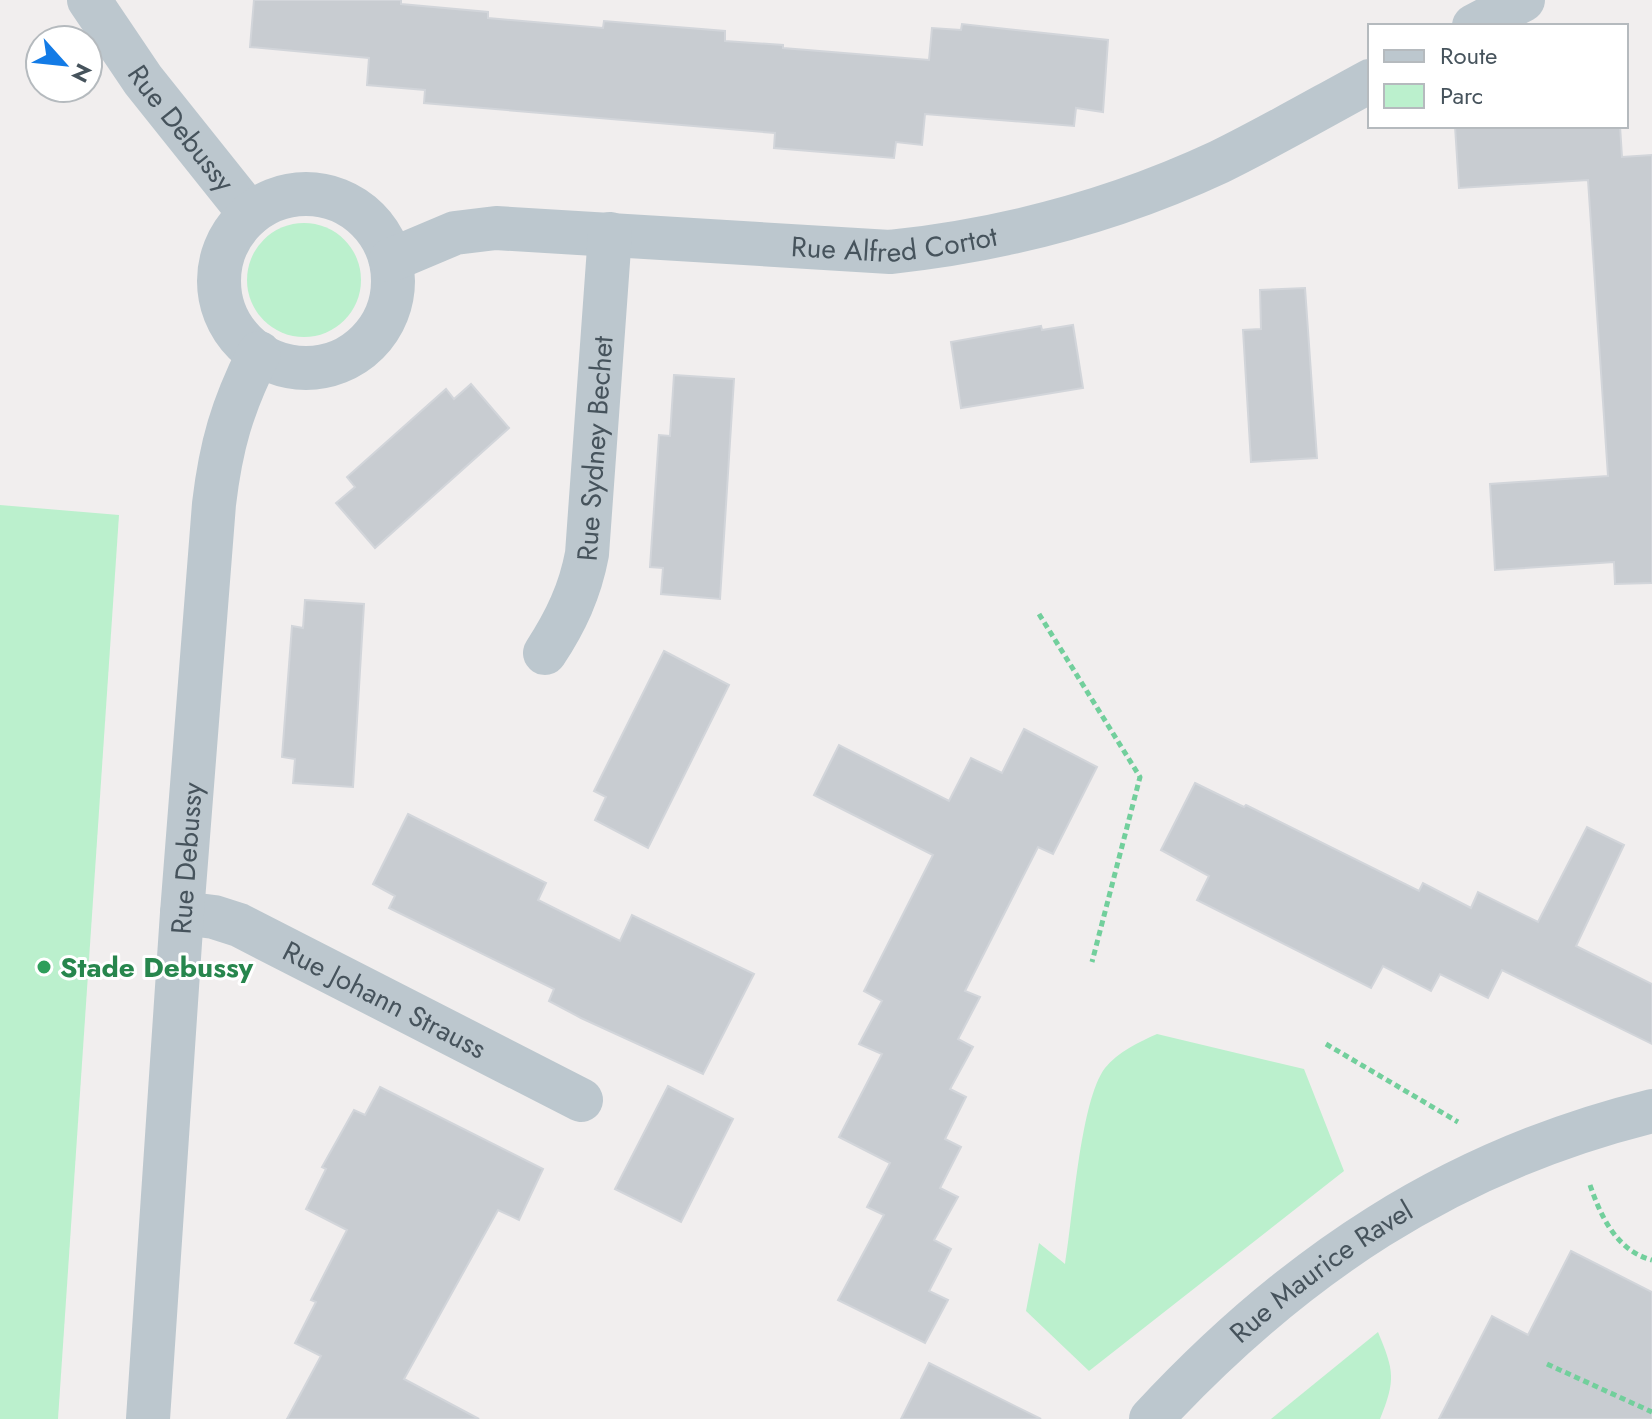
<svg xmlns="http://www.w3.org/2000/svg" width="1652" height="1419" font-family="Jost,sans-serif">
  <rect width="100%" height="100%" fill="#f1eeee"/>
  <g fill="#bbf0cd">
    <circle cx="304" cy="280" r="57"/>
    <polygon points="0,505 119,515 58,1419 0,1419"/>
    <path d="M1157,1034L1304,1069L1344,1171L1089,1371L1026,1311L1039,1243L1065,1264C1073,1218 1080,1101 1105,1068C1118,1052 1139,1042 1157,1034Z"/>
    <path d="M1378,1332C1394,1371 1396,1379 1380,1419H1271Z"/>
  </g>
  <g fill="#c8ccd1" stroke="#d2d5da" stroke-width="2">
    <polygon points="254,0 401,0 401,4 488,12 488,18 603,28 604,21 725,31 725,41 783,45 783,48 929,60 932,28 961,30 962,24 1108,40 1103,112 1076,108 1074,126 925,114 922,145 896,142 894,158 774,148 775,133 424,103 425,90 367,85 369,58 250,47"/>
    <polygon points="1455,126 1620,126 1622,157 1652,155 1652,583 1615,584 1614,562 1495,570 1490,484 1608,476 1588,180 1459,188"/>
    <polygon points="1305,288 1317,458 1251,462 1243,330 1261,329 1260,290"/>
    <polygon points="1073,325 1083,388 961,408 951,342 1041,326 1042,330"/>
    <polygon points="674,375 734,379 720,599 661,594 663,568 650,567 659,435 670,436"/>
    <polygon points="471,384 509,428 375,548 336,503 355,487 347,477 446,389 454,399"/>
    <polygon points="305,600 364,604 353,787 293,783 295,759 282,757 292,626 303,628"/>
    <polygon points="664,651 729,685 648,848 595,820 606,797 594,791"/>
    <polygon points="1024,729 1097,767 1053,854 1038,847 965,991 980,997 958,1039 973,1047 950,1089 966,1097 945,1139 961,1147 940,1188 958,1197 934,1240 951,1249 929,1291 948,1300 925,1343 838,1300 884,1215 867,1207 890,1163 839,1137 882,1054 859,1044 882,1001 864,991 933,855 814,795 839,745 949,801 971,758 1002,773"/>
    <polygon points="1195,783 1244,807 1246,805 1419,891 1423,883 1471,908 1478,892 1538,922 1587,827 1624,845 1576,946 1652,984 1652,1044 1502,970 1488,998 1440,974 1431,991 1383,966 1371,988 1197,900 1209,876 1161,850"/>
    <polygon points="408,814 546,883 538,900 620,941 632,915 754,974 703,1074 581,1018 549,1001 554,989 389,908 395,896 373,884"/>
    <polygon points="668,1086 733,1119 681,1222 615,1189"/>
    <polygon points="380,1087 543,1169 519,1220 498,1210 404,1379 479,1419 287,1419 321,1356 295,1343 316,1302 311,1300 347,1230 306,1209 326,1169 322,1167 354,1110 365,1115"/>
    <polygon points="1571,1251 1652,1292 1652,1419 1439,1419 1492,1316 1528,1335"/>
    <polygon points="929,1363 1041,1419 901,1419"/>
  </g>
  <g fill="none" stroke-linecap="round" stroke-linejoin="round">
    <g stroke="#72cf9c" stroke-width="5" stroke-dasharray="6 4" stroke-linecap="butt">
      <polyline points="1039,614 1140,777 1092,962"/>
      <polyline points="1326,1044 1458,1122"/>
      <path d="M1590,1185C1601,1217 1617,1251 1652,1260"/>
      <polyline points="1547,1364 1652,1412"/>
    </g>
    <g stroke="#bcc7ce" stroke-width="44">
      <path id="s1" d="M89,0L143,80L250,214"/>
      <polyline points="1474,26 1523,0"/>
      <circle cx="306" cy="281" r="87"/>
      <path id="s2" d="M391,260L455,233L496,228L890,252C1003,240 1116,210 1219,162C1270,137 1320,108 1370,81"/>
      <path id="s3" d="M545,653C566,621 580,591 587,554L610,234"/>
      <path id="s4" d="M182,913L214,917L239,925L581,1100"/>
      <path id="s5" d="M148,1419L182,913L214,504C221,445 232,407 259,353"/>
      <path id="s6" d="M1151,1419C1292,1267 1449,1161 1652,1111"/>
    </g>
  </g>
  <circle fill="#2e9e5b" stroke="#fff" stroke-width="3" cx="44" cy="967" r="8"/>
  <g text-anchor="middle" stroke-width="6" stroke-linejoin="round" paint-order="stroke">
    <g font-size="28" fill="#46535c" stroke="#fff">
      <text dy="10" stroke="none"><textPath href="#s1" startOffset="158">Rue Debussy</textPath></text>
      <text dy="10" stroke="none"><textPath href="#s2" startOffset="510">Rue Alfred Cortot</textPath></text>
      <text dy="10" stroke="none"><textPath href="#s3" startOffset="214">Rue Sydney Bechet</textPath></text>
      <text dy="10" stroke="none"><textPath href="#s5" startOffset="562">Rue Debussy</textPath></text>
      <text dy="10" stroke="none"><textPath href="#s4" startOffset="222">Rue Johann Strauss</textPath></text>
      <text dy="10" stroke="none"><textPath href="#s6" startOffset="226">Rue Maurice Ravel</textPath></text>
    </g>
    <g font-size="28" font-weight="bold" fill="#27864d" stroke="#fff" text-anchor="start">
      <text x="60" y="977">Stade Debussy</text>
    </g>
  </g>
  <rect x="1368" y="24" width="260" height="104" fill="#ffffff" stroke="#b5babe" stroke-width="2"/>
  <rect x="1384" y="50" width="40" height="12" fill="#bcc7ce" stroke="#b5babe" stroke-width="2"/>
  <text x="1440" y="64" font-size="24" fill="#46535c">Route</text>
  <rect x="1384" y="84" width="40" height="24" fill="#bbf0cd" stroke="#b5babe" stroke-width="2"/>
  <text x="1440" y="104" font-size="24" fill="#46535c">Parc</text>
  <g transform="translate(64 64) rotate(117)"><circle r="38" fill="#ffffff" stroke="#b5babe" stroke-width="2"/>
  <path d="M0-6L14 30L0 20L-14 30Z" fill="#137be6"/>
  <text y="-12" font-size="22" font-weight="bold" text-anchor="middle" fill="#46535c">N</text>
  </g>
</svg>
